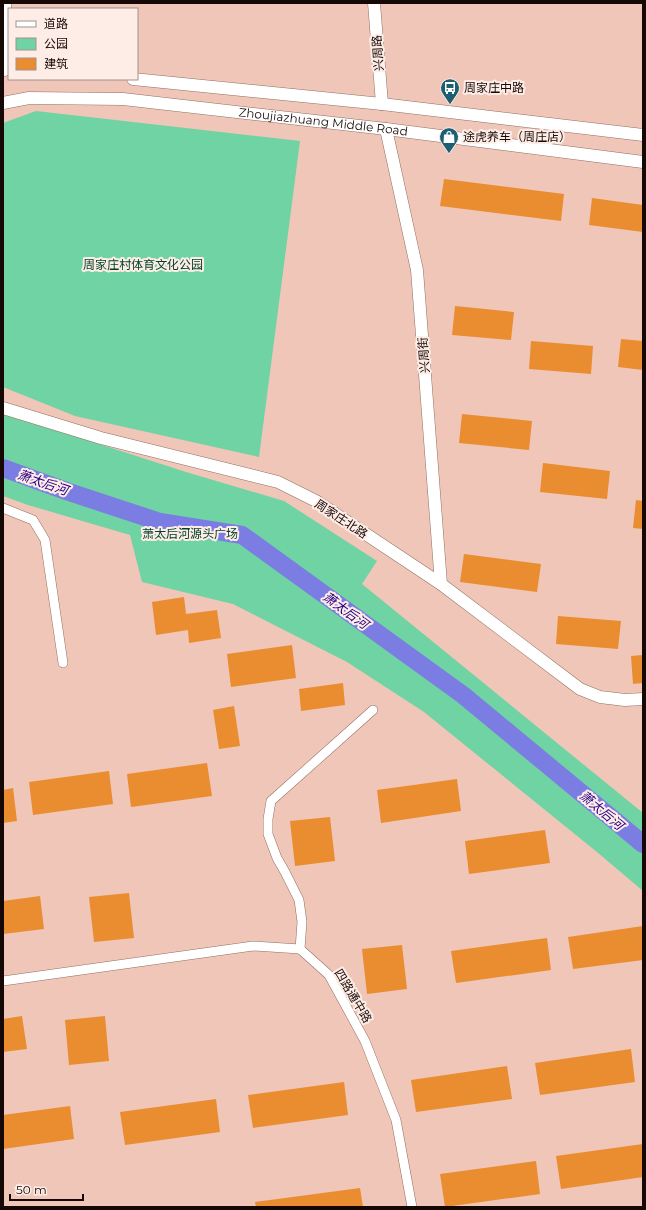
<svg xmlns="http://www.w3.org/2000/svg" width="646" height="1210" font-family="Montserrat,'Noto Sans SC',sans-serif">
  <rect width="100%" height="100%" fill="#efc6b8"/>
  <g fill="#6fd3a3">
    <polygon points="36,111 300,141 259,457 75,416 3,387 3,123"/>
    <polygon points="3,413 186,472 284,501 377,561 362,584 643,813 643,891 597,852 424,712 347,662 233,604 142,582 130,535 28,505 3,496"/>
  </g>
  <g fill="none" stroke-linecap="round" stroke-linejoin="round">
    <polyline stroke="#7c7de3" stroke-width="18" points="3,468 66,491 160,522 242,535 463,695 643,844"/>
  </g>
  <g fill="#e98d30">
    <polygon points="444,179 564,194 561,221 440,206"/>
    <polygon points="592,198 643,205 643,232 589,225"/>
    <polygon points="455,306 514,312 511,340 452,335"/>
    <polygon points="621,339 643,341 643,370 618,367"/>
    <polygon points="531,341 593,346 591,374 529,369"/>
    <polygon points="462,414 532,421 529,450 459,443"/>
    <polygon points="543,463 610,471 607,499 540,492"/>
    <polygon points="636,500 643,501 643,529 633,528"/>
    <polygon points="464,554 541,564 537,592 460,582"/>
    <polygon points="184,597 186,614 217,610 221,638 189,643 188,630 156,635 152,602"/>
    <polygon points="558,616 621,621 618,649 556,644"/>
    <polygon points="292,645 296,678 231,687 227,654"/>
    <polygon points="643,655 643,683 633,684 631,656"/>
    <polygon points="343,683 345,705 301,711 299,689"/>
    <polygon points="234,706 240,746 219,749 213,710"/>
    <polygon points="207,763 212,796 131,807 127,774"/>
    <polygon points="109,771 113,804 33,815 29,782"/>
    <polygon points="457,779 461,811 381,823 377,790"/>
    <polygon points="13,788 17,821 3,823 3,790"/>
    <polygon points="330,817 335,861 295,866 290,821"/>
    <polygon points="545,830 550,863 469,874 465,841"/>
    <polygon points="129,893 134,938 94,942 89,897"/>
    <polygon points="40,896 44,929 3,934 3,901"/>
    <polygon points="643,926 643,960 573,969 568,937"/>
    <polygon points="547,938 551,970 456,983 451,951"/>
    <polygon points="402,945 407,989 367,994 362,949"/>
    <polygon points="22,1016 27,1049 3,1052 3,1019"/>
    <polygon points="105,1016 109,1061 69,1065 65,1020"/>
    <polygon points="631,1049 635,1082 540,1095 535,1063"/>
    <polygon points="507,1066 512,1099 416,1112 411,1080"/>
    <polygon points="344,1082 348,1115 253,1128 248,1095"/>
    <polygon points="216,1099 220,1132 125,1145 120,1112"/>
    <polygon points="70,1106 74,1139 3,1149 3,1115"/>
    <polygon points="643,1144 643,1177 561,1189 556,1156"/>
    <polygon points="536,1161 540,1194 445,1207 440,1174"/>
    <polygon points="360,1188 363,1207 256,1207 255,1202"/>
  </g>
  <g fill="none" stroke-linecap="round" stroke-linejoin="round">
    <g stroke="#936f61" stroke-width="10">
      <g id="street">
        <polyline points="3,508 33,520 45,540 63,663"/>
        <polyline points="373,710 271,801 268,819 268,834 277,858 285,872 299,900 302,922 300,949 329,975 365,1041 396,1120 412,1207"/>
        <polyline points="3,981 253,946 300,949"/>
      </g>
    </g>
    <g stroke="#936f61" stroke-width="13">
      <g id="secondary">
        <polyline points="374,3 382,104"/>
        <polyline points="5,70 5,3"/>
        <polyline points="133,79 382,104 643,135"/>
        <path id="s1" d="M3,103L29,98L123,99L386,129L643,162"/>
        <polyline points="386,129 417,270 441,584"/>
        <polyline points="3,408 101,438 278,482 316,501 441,584 580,689 600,697 625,700 643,699"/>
      </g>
    </g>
    <use href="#street" stroke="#fff" stroke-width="9"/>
    <use href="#secondary" stroke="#fff" stroke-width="12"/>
  </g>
  <defs>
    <g id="bus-pin" transform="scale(1)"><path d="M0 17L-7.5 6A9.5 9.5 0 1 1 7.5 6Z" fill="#1c5f72" stroke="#feede7"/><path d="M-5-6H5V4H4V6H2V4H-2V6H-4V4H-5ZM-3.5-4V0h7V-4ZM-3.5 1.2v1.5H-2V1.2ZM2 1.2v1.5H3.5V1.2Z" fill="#fff"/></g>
    <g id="shop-pin" transform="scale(1)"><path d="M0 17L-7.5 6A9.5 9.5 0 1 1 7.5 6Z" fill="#1c5f72" stroke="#feede7"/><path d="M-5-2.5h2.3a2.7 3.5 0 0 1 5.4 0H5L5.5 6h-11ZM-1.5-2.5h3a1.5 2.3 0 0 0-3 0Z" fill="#fff"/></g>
  </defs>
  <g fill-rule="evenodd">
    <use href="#bus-pin" x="450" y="88"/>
    <use href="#shop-pin" x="449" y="137"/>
  </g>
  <g text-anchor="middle" stroke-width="4" stroke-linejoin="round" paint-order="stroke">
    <g font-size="12" fill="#160905" stroke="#feede7">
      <text transform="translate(378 53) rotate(-94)" y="4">兴周路</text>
      <text dy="4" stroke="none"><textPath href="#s1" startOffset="322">Zhoujiazhuang Middle Road</textPath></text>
      <text transform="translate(424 355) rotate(-94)" y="4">兴周街</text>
      <text transform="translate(341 519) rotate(33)" y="4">周家庄北路</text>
      <text transform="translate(353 996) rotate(59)" y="4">四路通中路</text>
    </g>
    <g font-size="12" fill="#160905" stroke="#feede7" text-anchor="start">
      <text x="464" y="92">周家庄中路</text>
      <text x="463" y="141">途虎养车（周庄店）</text>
    </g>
    <g font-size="12" fill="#024029" stroke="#feede7">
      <text x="143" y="269">周家庄村体育文化公园</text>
      <text x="190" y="538">萧太后河源头广场</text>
    </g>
    <g font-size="13" font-style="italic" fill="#290083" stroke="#feede7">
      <text transform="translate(43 482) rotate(19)" y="5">萧太后河</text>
      <text transform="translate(346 610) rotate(36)" y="5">萧太后河</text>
      <text transform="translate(602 810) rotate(40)" y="5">萧太后河</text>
    </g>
  </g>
  <rect width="646" height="1210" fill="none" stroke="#160905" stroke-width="8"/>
  <rect x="8" y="8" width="130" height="72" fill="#feede7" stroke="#a1928d"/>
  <rect x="16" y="21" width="20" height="6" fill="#ffffff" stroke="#a1928d"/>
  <text x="44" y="28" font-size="12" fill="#160905">道路</text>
  <rect x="16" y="38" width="20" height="12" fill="#6fd3a3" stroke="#a1928d"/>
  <text x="44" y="48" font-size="12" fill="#160905">公园</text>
  <rect x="16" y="58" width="20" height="12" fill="#e98d30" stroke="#a1928d"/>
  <text x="44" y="68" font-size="12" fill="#160905">建筑</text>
  <path d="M10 1194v6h73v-6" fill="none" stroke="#160905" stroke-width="2"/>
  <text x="16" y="1194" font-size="12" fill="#160905" stroke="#feede7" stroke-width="3" paint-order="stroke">50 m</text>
</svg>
